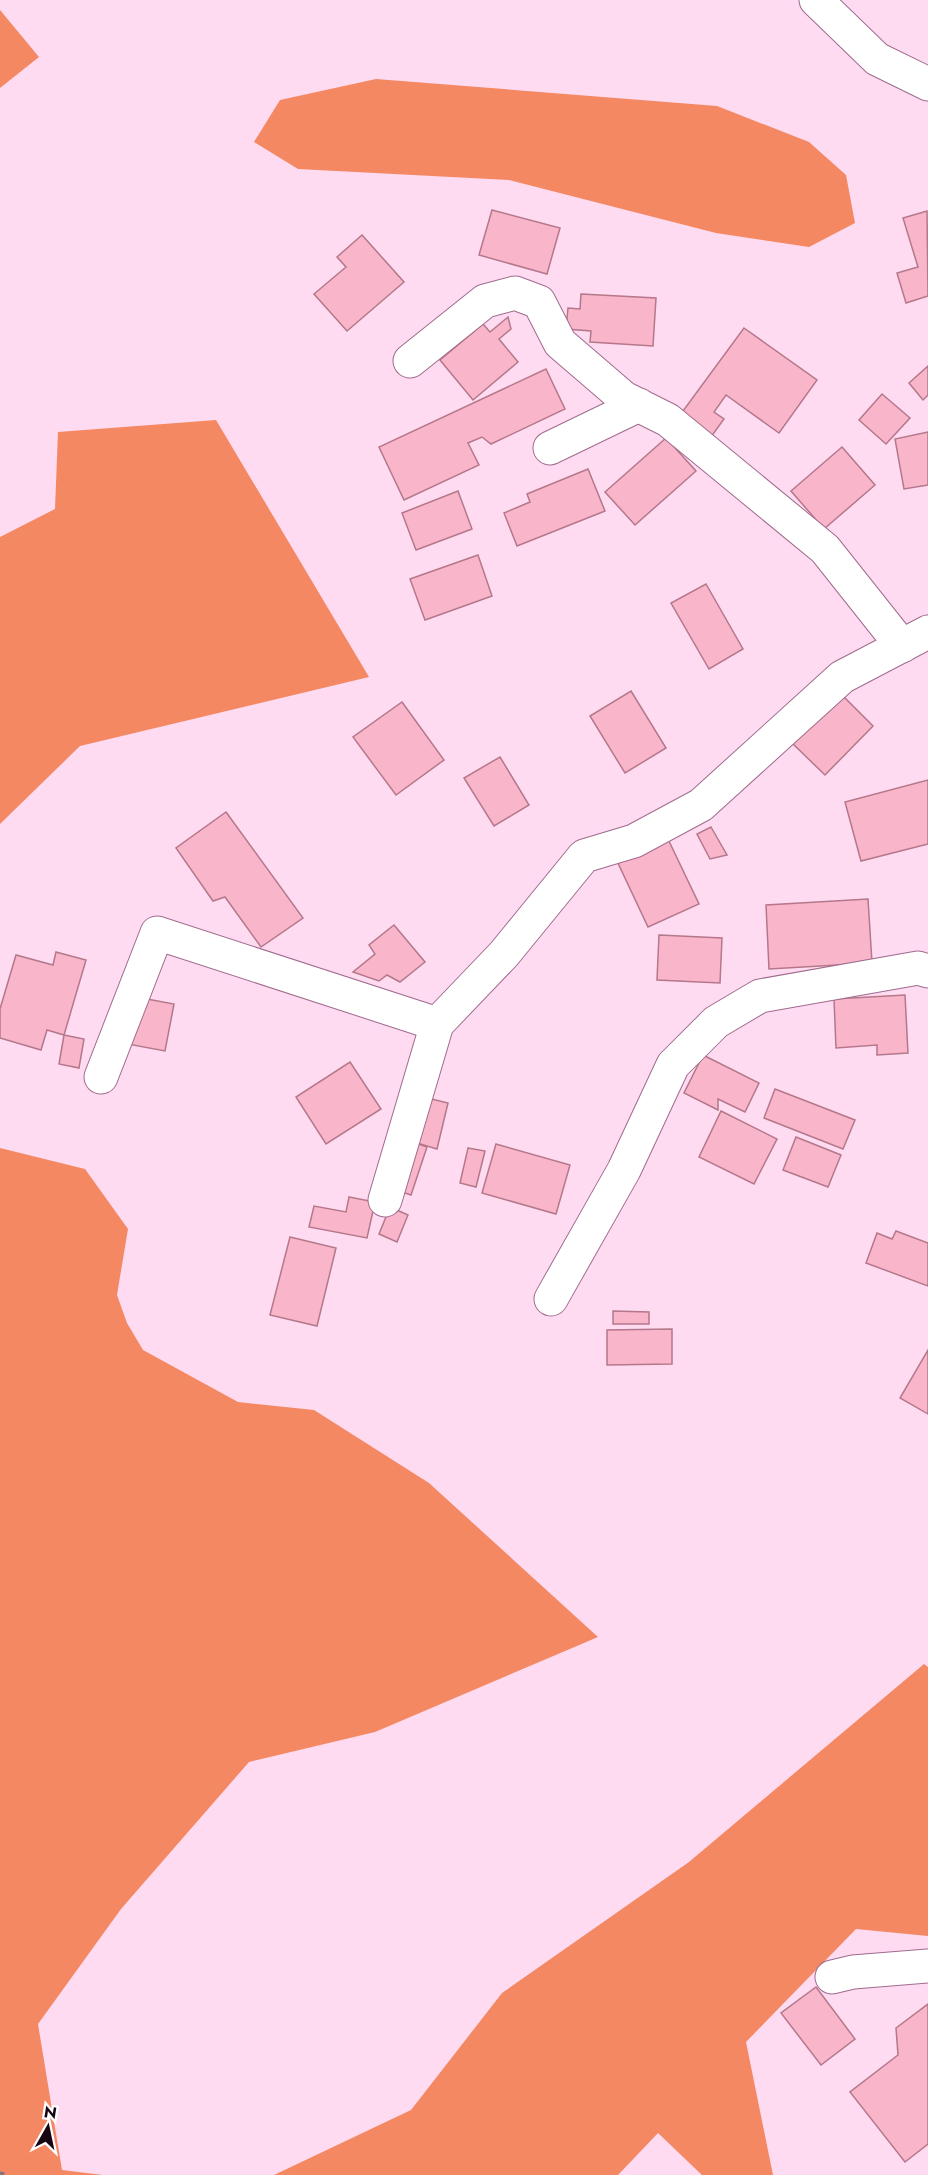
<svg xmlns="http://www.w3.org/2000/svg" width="928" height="2175" font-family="Jost,sans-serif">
  <rect width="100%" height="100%" fill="#fedbf1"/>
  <g fill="#f48863">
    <polygon points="0,10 39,57 0,88"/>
    <polygon points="376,79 717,106 809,142 846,175 855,223 809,247 716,233 509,180 298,169 254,142 280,100"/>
    <polygon points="216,420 369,677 80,746 0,824 0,537 55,509 58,432"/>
    <polygon points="0,1148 85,1169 128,1229 117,1295 127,1323 143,1350 238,1402 314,1410 429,1483 598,1637 375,1732 249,1762 121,1909 38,2024 62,2170 103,2175 0,2175"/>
    <polygon points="924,1664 928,1667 928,1936 856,1929 746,2042 773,2175 702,2175 658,2133 618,2175 274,2175 411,2110 502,1993 689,1862"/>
  </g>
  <g fill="#f9b6ca" stroke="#b5778a" stroke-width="1.5">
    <polygon points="492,210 560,228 547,274 479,255"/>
    <polygon points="927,211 928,296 906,303 897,273 918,267 903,218"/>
    <polygon points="362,235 404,282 347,331 314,294 346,267 337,257"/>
    <polygon points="581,294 656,298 653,346 590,342 591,331 566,329 568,308 580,309"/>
    <polygon points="508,317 511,329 499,339 518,362 473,400 440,360 483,324 490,332"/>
    <polygon points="744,328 817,380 779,433 726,395 714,412 724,419 711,437 680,415"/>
    <polygon points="928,366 928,395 923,400 909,383"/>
    <polygon points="546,369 565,409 491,444 482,437 468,443 479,465 404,500 379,447"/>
    <polygon points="882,394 910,418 886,444 859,420"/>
    <polygon points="928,432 928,485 904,489 895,439"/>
    <polygon points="666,438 696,471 635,525 605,492"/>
    <polygon points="842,447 875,485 824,529 791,491"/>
    <polygon points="588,469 605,511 517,546 504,513 530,502 527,494"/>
    <polygon points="458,491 472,529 416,550 402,513"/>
    <polygon points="478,555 492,596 425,620 410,579"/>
    <polygon points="706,584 743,649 709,669 671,603"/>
    <polygon points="631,691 666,748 625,773 590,716"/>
    <polygon points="840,693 873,726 825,775 791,742"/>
    <polygon points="402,702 444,760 396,795 353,737"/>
    <polygon points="500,757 529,805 494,826 464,778"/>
    <polygon points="928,780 928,844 861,861 845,802"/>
    <polygon points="226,812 303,918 261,947 225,897 213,901 176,848"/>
    <polygon points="711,827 727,855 710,859 697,834"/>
    <polygon points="667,837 699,904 648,927 617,861"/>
    <polygon points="868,899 872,963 769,969 766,905"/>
    <polygon points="394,925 425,962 400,982 387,975 379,981 353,972 375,954 369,945"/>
    <polygon points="659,935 722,938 720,983 657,980"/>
    <polygon points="56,952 86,960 64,1035 47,1030 41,1050 0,1038 0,1009 16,955 53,965"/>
    <polygon points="905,995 908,1053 877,1055 877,1045 836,1048 834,999"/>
    <polygon points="131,996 174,1004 165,1051 122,1043"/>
    <polygon points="64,1035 84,1039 79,1068 59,1064"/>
    <polygon points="703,1055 759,1083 745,1112 718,1099 718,1110 684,1093"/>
    <polygon points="350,1062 381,1109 326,1144 296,1097"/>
    <polygon points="775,1089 855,1120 843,1149 764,1118"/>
    <polygon points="403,1092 448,1103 437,1149 407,1140"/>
    <polygon points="721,1111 777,1139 754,1184 699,1157"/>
    <polygon points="796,1137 841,1155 828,1187 783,1170"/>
    <polygon points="407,1140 427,1147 411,1195 390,1188"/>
    <polygon points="496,1144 570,1165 556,1214 482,1193"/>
    <polygon points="468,1148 485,1151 476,1187 460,1183"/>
    <polygon points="349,1197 375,1202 367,1238 309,1227 314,1206 346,1212"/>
    <polygon points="390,1207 408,1215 397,1242 379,1234"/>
    <polygon points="896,1231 928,1243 928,1286 866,1263 877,1233 892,1239"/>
    <polygon points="290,1237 336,1248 317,1326 270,1315"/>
    <polygon points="613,1311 649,1312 649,1324 613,1324"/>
    <polygon points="672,1329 672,1364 607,1365 607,1330"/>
    <polygon points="928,1350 928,1414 900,1398"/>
    <polygon points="816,1987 855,2039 821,2065 781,2013"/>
    <polygon points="928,2004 928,2144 905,2162 850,2092 898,2055 896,2028"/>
  </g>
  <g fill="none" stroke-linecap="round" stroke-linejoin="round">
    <g stroke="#a06b8e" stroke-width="35">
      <g id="minor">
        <polyline points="816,0 877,59 928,84"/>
        <polyline points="410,361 485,301 515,293 539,302 560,343 624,398 668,420 825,549 902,646"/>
        <polyline points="550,448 639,405"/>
        <polyline points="101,1077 157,933 437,1024"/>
        <polyline points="385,1200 437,1024 504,954 584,856 634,841 701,805 842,677 928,632"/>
        <polyline points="551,1299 624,1170 673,1065 716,1022 760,996 918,968 928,971"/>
        <polyline points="832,1977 853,1972 928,1966"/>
      </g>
    </g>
    <polyline stroke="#8b7082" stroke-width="4" stroke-dasharray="4.5 3" stroke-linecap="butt" points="0,2173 5,2175"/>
    <use href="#minor" stroke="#fff" stroke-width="33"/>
  </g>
  <g transform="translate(48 2127) rotate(9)" stroke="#ffffff" stroke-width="4.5" paint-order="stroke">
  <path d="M0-4.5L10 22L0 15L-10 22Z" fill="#170512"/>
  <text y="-9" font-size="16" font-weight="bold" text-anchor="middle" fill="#170512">N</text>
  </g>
</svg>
